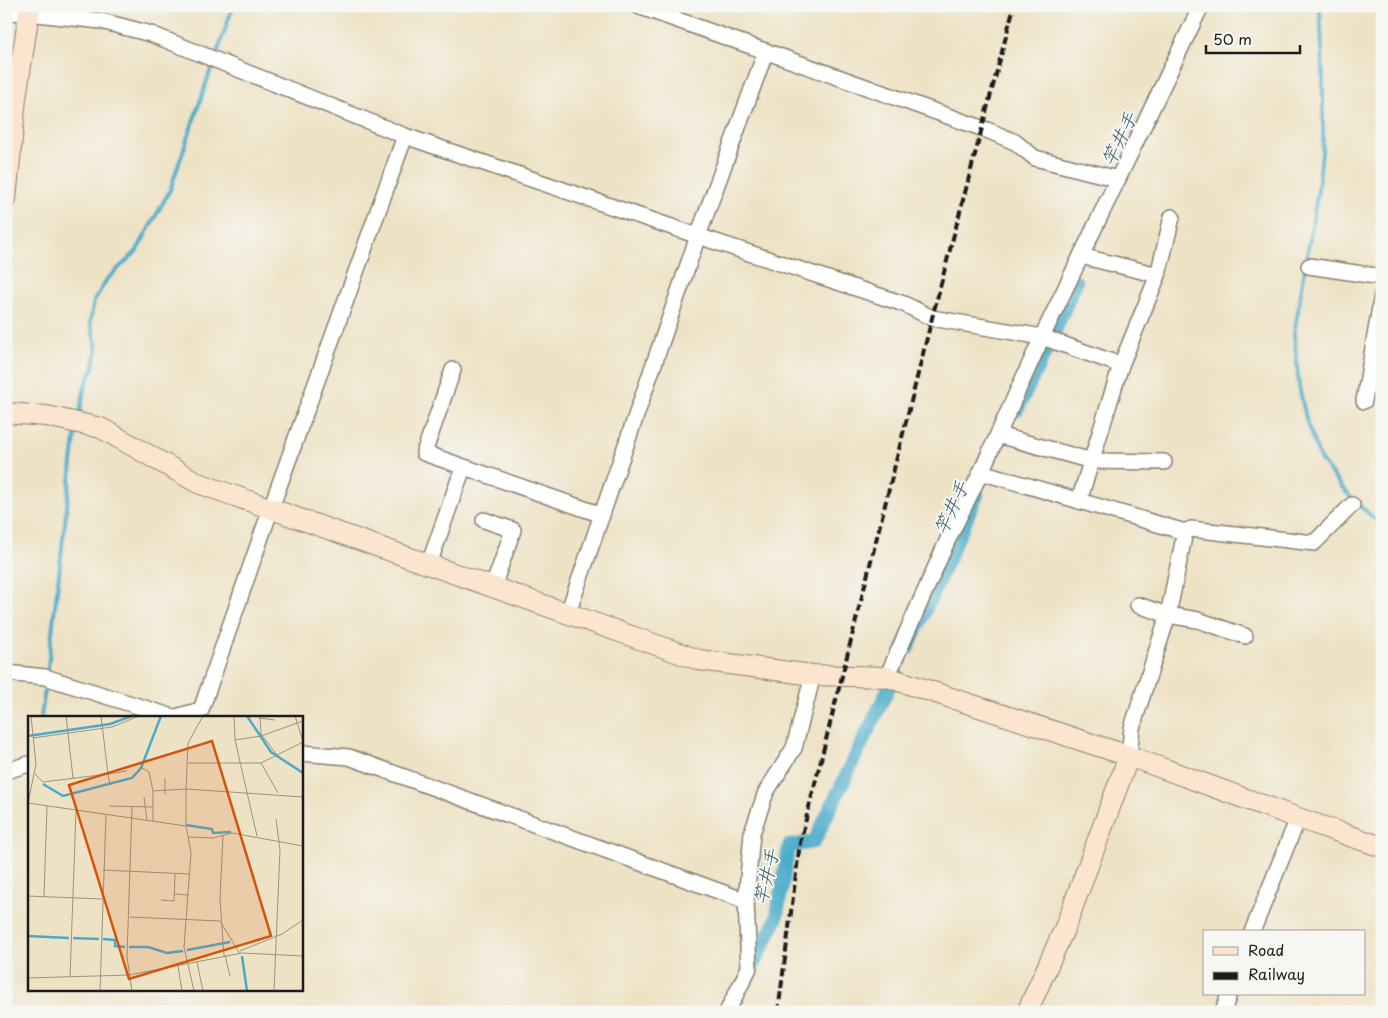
<svg xmlns="http://www.w3.org/2000/svg" width="1388" height="1018" font-family="'Playpen Sans','Klee One',sans-serif">
  <rect width="100%" height="100%" fill="#f6f6f2"/>
  <filter id="ink" filterUnits="userSpaceOnUse"><feTurbulence type="fractalNoise" baseFrequency=".02" numOctaves="2"/><feDisplacementMap in="SourceGraphic" scale="10" xChannelSelector="R" yChannelSelector="G"/><feConvolveMatrix kernelMatrix="1 2 1 2 8 2 1 2 1" color-interpolation-filters="sRGB"/></filter>
  <filter id="wash" filterUnits="userSpaceOnUse"><feTurbulence type="fractalNoise" baseFrequency=".0096" numOctaves="4" result="noise"/><feDisplacementMap in="SourceGraphic" scale="20" xChannelSelector="R" yChannelSelector="G"/><feGaussianBlur stdDeviation="1.12" result="paint"/><feColorMatrix in="noise" values="0 0 0 0 0 0 0 0 0 0 0 0 0 0 0 0 0 1.4 0 .05"/><feComposite in="paint" operator="in"/></filter>
  <g filter="url(#wash)">
    <rect width="100%" height="100%" fill="#eee2c4"/>
    <g fill="none" stroke-linecap="round" stroke-linejoin="round">
      <g stroke="#4aabc9" stroke-width="4">
        <polyline points="216,56 233,6"/>
        <polyline points="1306,262 1318,189 1323,143 1323,72 1320,6"/>
        <polyline points="1305,269 1294,334 1299,386 1307,423 1320,459 1336,480 1353,500 1382,525"/>
        <polyline points="79,417 85,386 93,369 97,348 90,322 94,301 107,279 136,252 170,190 213,63"/>
        <polyline points="47,675 76,429"/>
        <polyline points="41,717 46,682"/>
      </g>
      <g stroke="#4aabc9" stroke-width="14">
        <polyline points="1017,410 1052,338 1076,282"/>
        <polyline points="908,648 977,495"/>
        <polyline points="748,975 776,920 789,846 814,842 896,673"/>
      </g>
    </g>
  </g>
  <g filter="url(#ink)">
    <g fill="none" stroke-linecap="round" stroke-linejoin="round">
      <g stroke="#857f70" stroke-width="18">
        <g id="street">
          <polyline points="638,6 987,130 1015,142 1035,158 1118,179"/>
          <polyline points="6,12 28,13 101,21 151,34 405,136 698,236 904,304 932,318 1042,337 1121,365"/>
          <polyline points="1081,256 1158,275"/>
          <polyline points="1309,266 1382,277"/>
          <polyline points="453,370 424,453 602,515"/>
          <polyline points="1364,401 1382,295"/>
          <polyline points="998,435 1092,461 1164,462"/>
          <polyline points="981,472 1185,532 1168,615 1132,728 1129,756"/>
          <polyline points="1079,501 1121,365 1158,275 1172,217"/>
          <polyline points="484,520 513,530 493,587"/>
          <polyline points="1185,532 1191,529 1314,543 1352,505"/>
          <polyline points="429,564 463,468"/>
          <polyline points="1138,605 1168,615 1198,620 1245,636"/>
          <polyline points="568,613 698,236 766,51"/>
          <polyline points="6,673 45,677 173,717"/>
          <polyline points="887,677 949,537 981,472 1042,337 1201,6"/>
          <polyline points="176,717 201,710 271,508 405,136"/>
          <polyline points="301,753 349,757 746,901"/>
          <polyline points="6,771 29,764"/>
          <polyline points="1252,932 1298,818"/>
          <polyline points="727,1012 749,968 746,901 752,833 766,792 794,748 813,675"/>
          <polyline points="1223,1012 1229,994"/>
        </g>
      </g>
      <g stroke="#857f70" stroke-width="22">
        <g id="secondary">
          <polyline points="6,199 16,98 30,6"/>
          <polyline points="6,413 46,416 101,428 198,483 699,660 813,675 887,677 1129,756 1298,818 1382,847"/>
          <polyline points="1027,1012 1066,925 1129,756"/>
        </g>
      </g>
      <use href="#street" stroke="#fff" stroke-width="15"/>
      <use href="#secondary" stroke="#fce5cf" stroke-width="20"/>
      <polyline stroke="#1c1c1c" stroke-width="4" stroke-dasharray="8 4" stroke-linecap="butt" points="778,1012 800,843 932,318 1014,6"/>
    </g>
  </g>
  <g text-anchor="middle" stroke-width="4" stroke-linejoin="round" paint-order="stroke">
    <g font-size="19" font-style="italic" fill="#315c6a" stroke="#f6f6f2">
      <text transform="translate(1119 139) rotate(-64)" y="7">竿井手</text>
      <text transform="translate(951 508) rotate(-65)" y="7">竿井手</text>
      <text transform="translate(766 877) rotate(-77)" y="7">竿井手</text>
    </g>
  </g>
  <g transform="translate(28 716)">
    <rect width="275" height="275" fill="#eee2c4"/>
    <path fill="none" stroke="#4aabc9" stroke-width="2.5" d="M219,0L243,36L275,57M0,20L82,8L104,0M15,68L35,80L104,62L113,52L133,0M158,109L184,113L185,117L203,116M0,220L41,222M45,222L71,223M75,223L87,224V230L97,231M101,231H120L139,237L155,235M159,234L202,226M214,240L219,275"/>
    <path fill="none" stroke="#9a9381" stroke-width="1" d="M38,0L45,62M206,0L207,24L229,120M232,0L233,18L249,39M267,0L275,25M231,2L247,4M5,22L84,11L111,0M207,24L233,20L275,5M160,47H233L275,26M233,47L250,77M114,52L121,56L125,75M7,58L15,66L80,58L73,0M137,62V78M82,69L80,58L99,55M116,81L119,105M0,87L158,110M0,87L8,48L3,0M81,90L125,91M125,106V75L158,73L275,81M195,120L192,182L196,240M161,121L185,122L204,117L275,130M75,154L162,158M146,178L161,179M0,180L74,183M16,180L19,90M133,184L146,185L147,157M102,201L192,205L212,238M212,235L254,218L275,204M197,239L202,260M169,246L175,275M150,250L154,275M42,261L48,95M0,262L101,259L214,237L275,240M72,275L78,99M104,275L99,241L104,91M166,275L156,231L163,137L158,110V73L160,27L175,0M246,275L252,134L248,103"/>
    <path fill="#d4530e" fill-opacity="0.15" stroke="#d4530e" stroke-width="2.5" d="M184,25L243,220L101,263L41,69Z"/>
    <rect width="275" height="275" fill="none" stroke="#1c1c1c" stroke-width="2.5"/>
  </g>
  <rect width="1388" height="1018" fill="none" stroke="#f6f6f2" stroke-width="25"/>
  <rect x="1203" y="930" width="162" height="65" fill="#f6f6f2" stroke="#9f9f9c"/>
  <rect x="1213" y="947" width="25" height="8" fill="#fce5cf" stroke="#9f9f9c"/>
  <text x="1248" y="956" font-size="15" fill="#1c1c1c">Road</text>
  <rect x="1213" y="972" width="25" height="8" fill="#1c1c1c" stroke="#9f9f9c"/>
  <text x="1248" y="980" font-size="15" fill="#1c1c1c">Railway</text>
  <path d="M1206 45v8h94v-8" fill="none" stroke="#1c1c1c" stroke-width="2.5"/>
  <text x="1213" y="45" font-size="15" fill="#1c1c1c" stroke="#f6f6f2" stroke-width="4" paint-order="stroke">50 m</text>
</svg>
